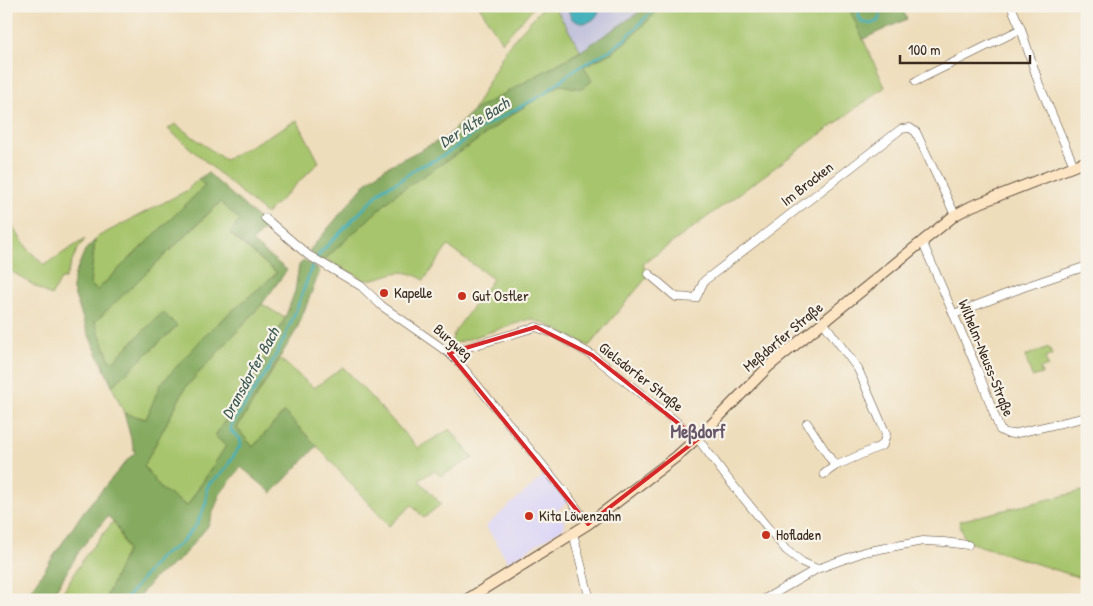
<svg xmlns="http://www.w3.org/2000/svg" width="1093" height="606" font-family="'Patrick Hand',sans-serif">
  <rect width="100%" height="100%" fill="#f7f3e8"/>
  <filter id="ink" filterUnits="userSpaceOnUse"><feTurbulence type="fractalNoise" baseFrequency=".02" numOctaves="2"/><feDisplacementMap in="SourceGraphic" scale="10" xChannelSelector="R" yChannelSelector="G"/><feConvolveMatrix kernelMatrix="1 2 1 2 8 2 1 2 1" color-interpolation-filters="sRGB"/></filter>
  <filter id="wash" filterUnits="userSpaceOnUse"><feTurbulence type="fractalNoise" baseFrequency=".0096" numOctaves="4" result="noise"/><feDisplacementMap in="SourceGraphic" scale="20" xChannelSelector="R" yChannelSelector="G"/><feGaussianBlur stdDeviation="1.12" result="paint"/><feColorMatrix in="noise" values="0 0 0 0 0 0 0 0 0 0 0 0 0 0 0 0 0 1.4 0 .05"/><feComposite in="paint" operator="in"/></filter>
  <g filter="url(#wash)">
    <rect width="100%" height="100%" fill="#edb"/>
    <polygon fill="#dcd6f6" points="545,474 568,502 557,511 565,522 563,523 565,527 508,562 486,526"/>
    <polygon fill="#c2c2dc" points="554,6 643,6 638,13 581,51"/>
    <g fill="#a7c56d" stroke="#717846">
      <polygon points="479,6 535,6 502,42"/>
      <polygon points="544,6 554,6 581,51 473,111 507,47"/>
      <path d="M662,6H848L885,87L643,264L648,276L589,346L546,324L530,319L450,345L455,331L493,279L448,246L424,280C397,263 390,279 364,280L325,259L397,193L472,144L514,113L560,85L584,66L613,52L639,30Z"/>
      <polygon points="297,120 319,162 266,214 168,129 175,124 225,160"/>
      <polygon points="198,179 205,186 97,290 90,284 95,240 99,236 186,191"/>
      <polygon points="221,202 240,220 230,234 277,273 210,330 153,406 146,419 124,413 112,386 177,326 163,312 111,363 94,322"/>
      <polygon points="6,217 28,249 44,265 85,239 76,252 65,279 61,279 51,296 6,268"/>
      <polygon points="262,304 285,318 267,355 215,436 226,446 187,506 161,489 144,466 185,388"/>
      <polygon points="1049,347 1052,355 1045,358 1048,366 1040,369 1042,374 1032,377 1025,356"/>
      <polygon points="280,359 314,388 343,367 418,448 450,429 473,458 441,476 434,471 419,480 441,504 424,518 412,505 389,526 317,446 284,412 253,447 237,428"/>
      <polygon points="1087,490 1087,580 965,541 959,521"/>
      <polygon points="113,522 117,526 127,550 105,600 58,600 85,556"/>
    </g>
    <g fill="#85aa60" stroke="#606a3f">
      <polygon points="643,6 662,6 639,30 613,52 584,66 592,81 582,89 560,85 514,113 472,144 397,193 325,259 324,263 309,251 368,181 385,168 446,137 473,111 581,51 638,13"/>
      <polygon points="848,6 901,6 907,19 863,39"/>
      <polygon points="208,173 267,226 252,242 287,270 262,304 185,388 144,466 161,489 187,506 226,446 215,436 267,355 285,318 295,291 299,265 304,260 320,271 297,329 237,428 253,447 284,412 317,446 272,493 241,467 220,494 208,526 179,560 155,577 136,600 105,600 127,550 117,526 108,516 81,548 50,600 24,600 84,511 129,458 135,453 124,413 146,419 160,385 210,330 277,273 230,233 240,220 220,202 95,322 111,363 163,312 177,326 112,386 87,331 72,287 75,274 85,250 95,240 90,284 97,290 205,186 198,179"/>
    </g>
    <path fill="#3fafb9" stroke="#3d6c6c" d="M567,6H600C598,22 583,28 571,18Z"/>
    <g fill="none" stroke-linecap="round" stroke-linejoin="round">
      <g stroke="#3fafb9" stroke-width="2.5">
        <polyline points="859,6 859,17 862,22 871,24 878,21 882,10 887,7 901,8 903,6"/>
        <polyline points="125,600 159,558 180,544 197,524 206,503 207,488 210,483 225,470 241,444 240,439 231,431 231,426 269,368 283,341 297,308 312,266 320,253 384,188 399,181 418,167 435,160 452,150 481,128 544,94 574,70 610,50 624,40 657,6"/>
      </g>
    </g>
  </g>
  <g filter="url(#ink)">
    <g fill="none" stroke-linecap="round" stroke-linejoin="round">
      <g stroke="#564536" stroke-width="9">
        <g id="street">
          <polyline points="1011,6 1021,29 1039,84 1074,166"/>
          <polyline points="916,81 1021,29"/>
          <polyline points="265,218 308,255 361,286 382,306 449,353 460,364 568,496 588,524"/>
          <polyline points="922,241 978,371 1000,430 1006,433 1013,434 1087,417"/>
          <polyline points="649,274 676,297 696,298 704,281 901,129 910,128 916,132 955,215"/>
          <polyline points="954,314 1024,287 1087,266"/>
          <polyline points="823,322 858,369 886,434 883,445 835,466 824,474"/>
          <polyline points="449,353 536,327 555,334 592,355 698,439 728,479 786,550 802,562 817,569 864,552 923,541 944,542 968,545"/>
          <polyline points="807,423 835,466"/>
          <polyline points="573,533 590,600"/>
          <polyline points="763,600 817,569"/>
        </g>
      </g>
      <g stroke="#564536" stroke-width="12">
        <polyline id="secondary" points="466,600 588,524 676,457 709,427 769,366 955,215 972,206 1087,161"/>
      </g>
      <use href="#street" stroke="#fff" stroke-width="8"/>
      <use href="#secondary" stroke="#fde5c4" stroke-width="10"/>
    </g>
  </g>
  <path fill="none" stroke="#d62828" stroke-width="4" stroke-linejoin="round" d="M536,327L592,355L698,439L588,524L449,353Z"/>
  <g fill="#c8321e" stroke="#f7f3e8" stroke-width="2">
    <circle cx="384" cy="293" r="5"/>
    <circle cx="462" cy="296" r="5"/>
    <circle cx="529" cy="516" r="5"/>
    <circle cx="766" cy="535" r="5"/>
  </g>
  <g text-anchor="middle" stroke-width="4.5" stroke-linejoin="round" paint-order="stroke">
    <g font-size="15" fill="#3b2a1e" stroke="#f7f3e8">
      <text transform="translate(807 184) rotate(-38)" y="5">Im Brocken</text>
      <text transform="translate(783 337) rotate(-40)" y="5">Meßdorfer Straße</text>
      <text transform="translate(453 342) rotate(41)" y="5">Burgweg</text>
      <text transform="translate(986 358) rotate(68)" y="5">Wilhelm-Neuss-Straße</text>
      <text transform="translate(641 377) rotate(38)" y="5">Gielsdorfer Straße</text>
    </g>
    <g font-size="15" fill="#3b2a1e" stroke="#f7f3e8" text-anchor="start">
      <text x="394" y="298">Kapelle</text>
      <text x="472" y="301">Gut Ostler</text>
      <text x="539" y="521">Kita Löwenzahn</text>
      <text x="776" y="540">Hofladen</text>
    </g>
    <g font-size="16" font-style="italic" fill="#3c5954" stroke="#f7f3e8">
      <text transform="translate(474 122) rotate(-32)" y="6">Der Alte Bach</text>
      <text transform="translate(250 373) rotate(-61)" y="6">Dransdorfer Bach</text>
    </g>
    <g font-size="18" font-weight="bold" fill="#68576a" stroke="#f7f3e8">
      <text x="698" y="438">Meßdorf</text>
    </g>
  </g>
  <rect width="1093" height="606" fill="none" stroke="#f7f3e8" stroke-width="25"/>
  <path d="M900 55v8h130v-8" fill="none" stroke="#3b2a1e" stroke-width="2.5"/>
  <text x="908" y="55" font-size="15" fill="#3b2a1e" stroke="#f7f3e8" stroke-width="4" paint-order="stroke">100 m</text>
</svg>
